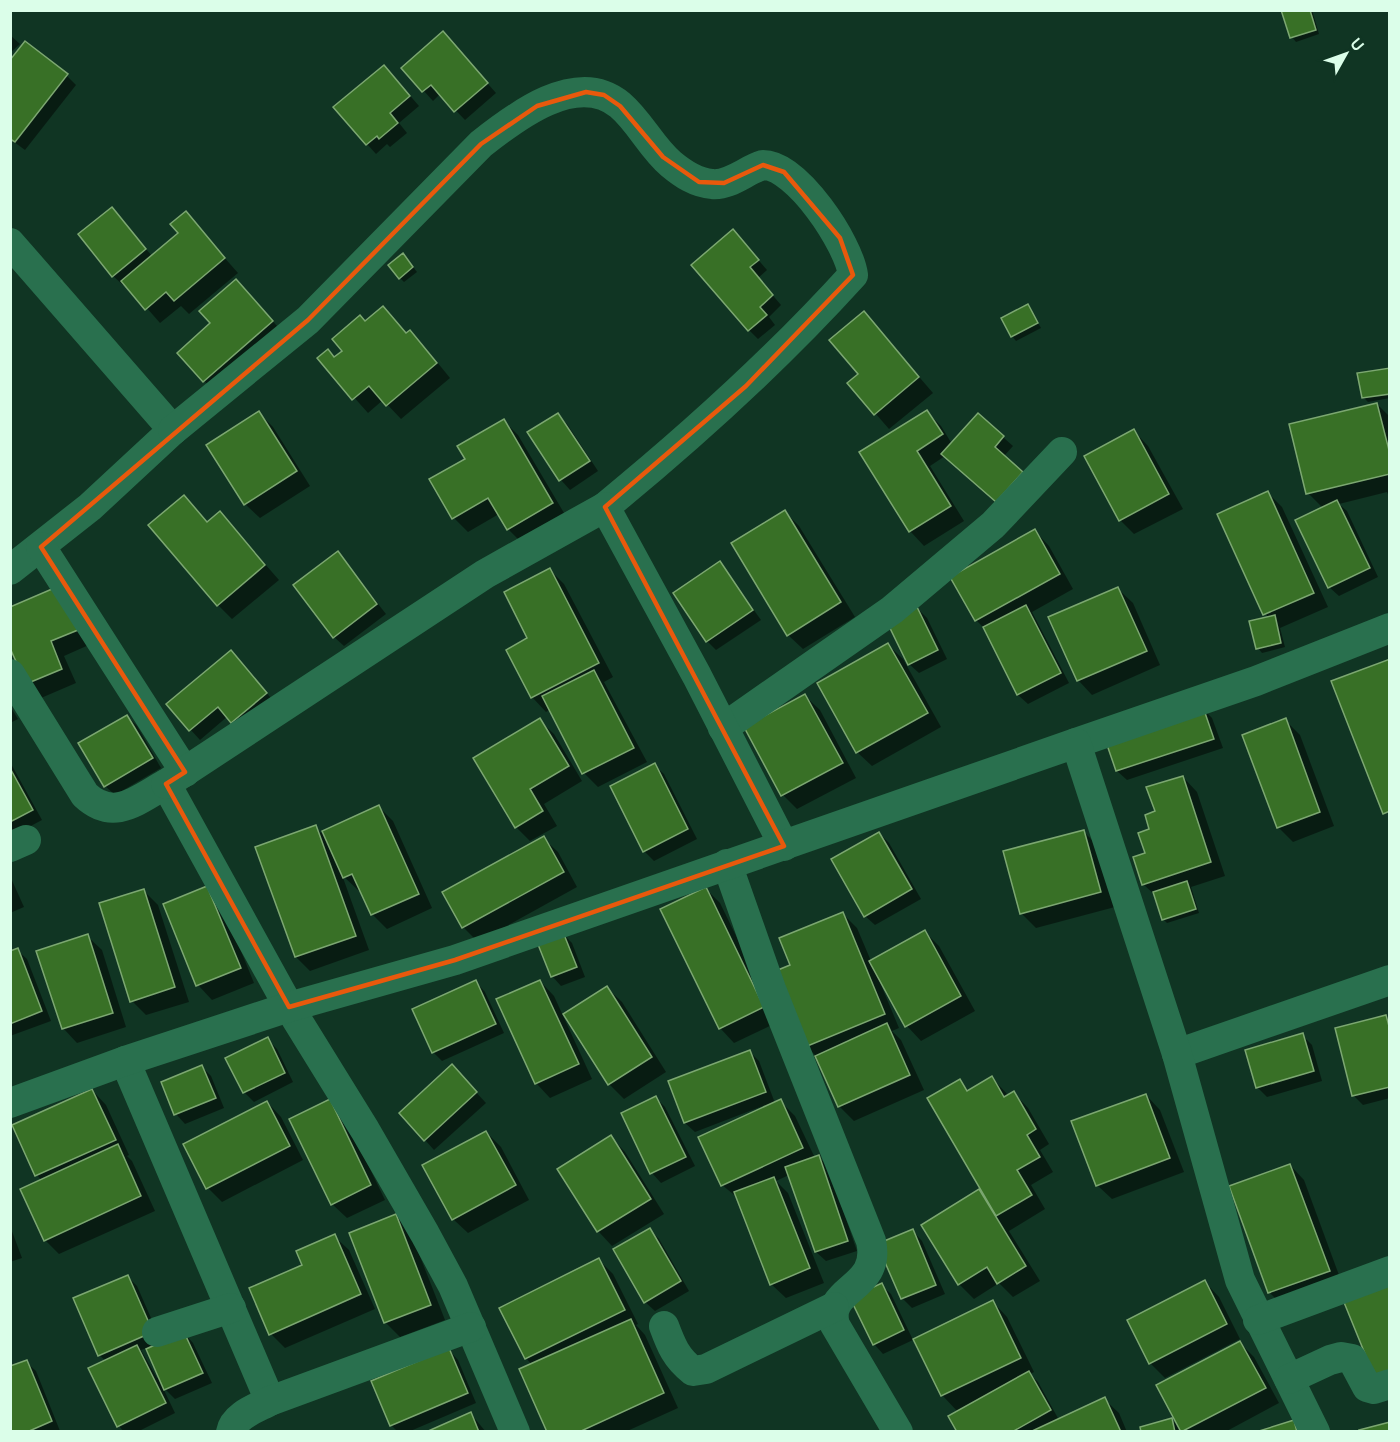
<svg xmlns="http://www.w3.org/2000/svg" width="1400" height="1442" font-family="Overpass,sans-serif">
  <rect width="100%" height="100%" fill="#103523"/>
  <g fill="#0007" fill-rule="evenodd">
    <polygon points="1283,10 1312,10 1319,34 1296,42 1292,37"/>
    <polygon points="10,35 20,44 10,53"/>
    <polygon points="452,43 496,93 465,120 440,94 433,101 403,68"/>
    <polygon points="67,76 76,85 25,150 10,139"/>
    <polygon points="393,76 419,106 399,123 407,133 390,147 387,144 376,154 367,144"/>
    <polygon points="112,209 152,256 180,233 185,213 238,273 189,314 181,306 160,323 125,283 123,285 113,276"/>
    <polygon points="742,241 767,270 758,278 781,305 769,317 775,325 758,339 749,330"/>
    <polygon points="407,259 417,272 404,282 400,278"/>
    <polygon points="250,296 286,336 218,396 179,353"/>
    <polygon points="1028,306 1041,328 1016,341 1012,336"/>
    <polygon points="383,308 407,334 410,332 424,346 450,378 401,419 383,400 368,413 319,358 335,358"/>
    <polygon points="864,313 933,393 889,429 849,383 860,374"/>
    <polygon points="1390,370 1390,398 1368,402 1364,398"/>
    <polygon points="1377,404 1390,417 1390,499 1387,492 1339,504 1347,511 1378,577 1339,596 1329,587 1323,508 1308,493"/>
    <polygon points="927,412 941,426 952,444 978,415 1013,446 1004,456 945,456 930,466 964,521 924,546 910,531 861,453"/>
    <polygon points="259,413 273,427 310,486 260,518 245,504"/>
    <polygon points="557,415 567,424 598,471 570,490 561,480 529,433"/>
    <polygon points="504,421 518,435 567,518 522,543 508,529 499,514 468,532 454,518 467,459"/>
    <polygon points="1134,431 1148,446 1183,509 1134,534 1120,520"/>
    <polygon points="1268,493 1282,507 1328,607 1280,628 1285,647 1262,653 1258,648 1268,618 1219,514"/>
    <polygon points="184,497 208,523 220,513 279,580 232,619 218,605"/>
    <polygon points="785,512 799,526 855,617 803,649 788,635"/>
    <polygon points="1035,531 1049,546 1073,589 1032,612 1069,683 1028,704 1018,695 987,631 976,620 952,577"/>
    <polygon points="338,553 386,614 344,646 334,637"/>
    <polygon points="720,563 761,620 716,650 707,641"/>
    <polygon points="550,570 564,584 613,677 604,682 647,762 598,787 584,773 551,709 546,712 532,697 529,639"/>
    <polygon points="59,588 91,644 64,656 76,683 41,698 27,683"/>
    <polygon points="1118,589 1133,603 1160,665 1092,695 1078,680"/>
    <polygon points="917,608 927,618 947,659 919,673 909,664"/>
    <polygon points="888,645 903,659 941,727 872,766 857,752"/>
    <polygon points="240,661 275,703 242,731 228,716 200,740 168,705"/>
    <polygon points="805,696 820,710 856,778 797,809 783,795"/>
    <polygon points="10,706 18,719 10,723"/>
    <polygon points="1203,709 1212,718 1223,748 1127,780 1117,771 1107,740"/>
    <polygon points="127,716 137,726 161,768 115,795 105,786"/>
    <polygon points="539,720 554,734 582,781 544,804 557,826 530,841 516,827"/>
    <polygon points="1285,720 1300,735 1334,826 1293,842 1278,827"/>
    <polygon points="10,762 42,820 10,837"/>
    <polygon points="654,765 664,774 697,839 654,861 644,851"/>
    <polygon points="1183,777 1197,792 1225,876 1191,887 1199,913 1167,923 1163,919 1156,896 1143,884 1147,854 1157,812"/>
    <polygon points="379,807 393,821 432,908 387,929 372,914 361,890 359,891 342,875 369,950 310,971 296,957 316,827 321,833"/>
    <polygon points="1084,832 1098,846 1115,907 1036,928 1021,913"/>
    <polygon points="879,833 889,843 921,899 875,925 865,916"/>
    <polygon points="543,838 558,852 577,887 478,942 463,927"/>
    <polygon points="10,876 24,907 10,913"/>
    <polygon points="207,888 221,902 254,983 212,1000 198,985"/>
    <polygon points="706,889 720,903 778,1022 734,1043 720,1028"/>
    <polygon points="144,891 158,905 189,1002 146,1015 132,1001"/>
    <polygon points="842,913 857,928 871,961 925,932 939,946 975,1011 921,1041 907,1026 881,979 879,980 899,1028 892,1031 901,1040 924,1090 854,1121 840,1107 816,1056 806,1046 792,966"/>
    <polygon points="562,933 572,943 585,977 561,986 552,976"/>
    <polygon points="87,936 102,950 126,1027 77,1043 63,1028"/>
    <polygon points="17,950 27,959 51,1021 10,1036 10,953"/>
    <polygon points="540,981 554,996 592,1079 550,1098 536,1083"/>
    <polygon points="476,982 485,992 504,1033 442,1061 433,1052"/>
    <polygon points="607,988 622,1002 666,1072 624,1099 609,1084"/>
    <polygon points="1385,1017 1390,1021 1390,1098 1363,1105 1353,1095"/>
    <polygon points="1302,1035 1312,1045 1322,1081 1267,1097 1257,1087"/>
    <polygon points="267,1039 277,1049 293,1082 254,1102 244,1092 227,1058"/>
    <polygon points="750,1052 759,1061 775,1103 780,1101 795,1116 815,1158 819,1157 828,1167 857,1251 826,1261 816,1252 789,1175 776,1181 788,1193 824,1283 786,1298 771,1284 738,1198 722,1185 765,1105 695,1132 685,1123"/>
    <polygon points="202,1067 211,1076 224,1108 185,1124 176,1114"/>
    <polygon points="461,1076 486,1103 434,1150 401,1113"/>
    <polygon points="992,1078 1009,1096 1014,1093 1028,1108 1049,1144 1040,1150 1053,1172 1031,1185 1045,1209 1009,1231 1040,1281 1013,1297 999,1283 974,1299 959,1284 923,1225 979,1191 987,1199 960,1081 969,1091"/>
    <polygon points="92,1090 106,1105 129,1155 127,1156 132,1161 155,1211 59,1254 45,1240 42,1181 37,1175 14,1125"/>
    <polygon points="1146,1095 1160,1110 1184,1172 1112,1199 1097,1185"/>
    <polygon points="656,1098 665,1107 695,1166 661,1183 652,1173"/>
    <polygon points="329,1101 344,1115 385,1200 347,1218 332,1204"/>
    <polygon points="267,1102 281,1117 303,1160 222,1202 208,1188"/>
    <polygon points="486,1132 501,1147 529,1200 468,1233 453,1219"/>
    <polygon points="611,1137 625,1152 664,1214 612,1246 598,1231 559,1169"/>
    <polygon points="1290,1165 1304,1180 1343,1286 1284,1307 1269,1292 1231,1186"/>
    <polygon points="396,1216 410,1231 445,1320 400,1337 386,1323 351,1233"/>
    <polygon points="10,1226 22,1258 10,1262"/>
    <polygon points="650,1230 659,1239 689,1291 655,1311 645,1302"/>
    <polygon points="913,1231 922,1241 945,1294 912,1308 902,1298"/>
    <polygon points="334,1236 349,1250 375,1309 285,1348 271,1334 304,1265"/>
    <polygon points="599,1260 613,1274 638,1324 636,1325 645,1335 678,1408 625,1432 548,1432 532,1365 526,1358"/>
    <path d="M127,1276L137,1286L162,1343L184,1333L193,1343L212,1383L175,1399L162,1386L175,1413L137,1432H124L119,1426L106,1361L99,1355ZM147,1348L160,1377L157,1378L141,1350Z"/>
    <polygon points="1205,1282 1219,1297 1240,1339 1165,1378 1150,1363"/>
    <polygon points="881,1285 891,1294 913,1340 883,1354 874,1344"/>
    <polygon points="993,1302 1007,1317 1034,1372 1030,1374 1038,1382 1059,1420 1104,1399 1119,1413 1127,1432 959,1432 958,1412 942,1395"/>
    <polygon points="1239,1342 1254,1357 1279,1403 1225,1432 1143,1432 1171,1419 1180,1428"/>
    <polygon points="449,1350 458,1360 476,1403 408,1432 398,1432 391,1425"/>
    <polygon points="26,1362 36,1371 60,1431 10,1432"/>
    <polygon points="471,1414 486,1432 429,1432"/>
  </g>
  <g fill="#387026" stroke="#7ca771" stroke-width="1.5">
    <polygon points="1281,10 1310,10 1316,30 1290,38"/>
    <polygon points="443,31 488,83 454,112 431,85 422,92 401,68"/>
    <polygon points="25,41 68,74 15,142 10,139 10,60"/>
    <polygon points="384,65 410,96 390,113 398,123 379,139 377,136 366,145 333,107"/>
    <polygon points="112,207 146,249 112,277 78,234"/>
    <polygon points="186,211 225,258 174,301 166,292 145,310 121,281 178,233 170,224"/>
    <polygon points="733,229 759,260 750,267 773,295 760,307 767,315 748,331 691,265"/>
    <polygon points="403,253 413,267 399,279 388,265"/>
    <polygon points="236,279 273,321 203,382 177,353 210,323 199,311"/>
    <polygon points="1028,304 1038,323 1011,337 1001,318"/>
    <polygon points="383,306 406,333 410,330 437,363 386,406 369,386 352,400 317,358 328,349 334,357 342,351 332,339 360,315 365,321"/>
    <polygon points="864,311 919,377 874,415 847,383 858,374 829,340"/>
    <polygon points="1390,368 1390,394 1362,398 1357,373"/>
    <polygon points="1377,403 1390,454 1390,474 1306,494 1289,424"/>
    <polygon points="927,410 943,434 917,451 951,506 909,532 859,452"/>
    <polygon points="259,411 297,471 244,505 206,445"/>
    <polygon points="558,413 590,461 559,481 527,432"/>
    <polygon points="978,413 1004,436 995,447 1023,472 996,502 941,454"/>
    <polygon points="504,419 553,503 507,530 488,498 452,519 429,479 465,459 457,446"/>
    <polygon points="1134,429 1169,494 1119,521 1084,456"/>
    <polygon points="1268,491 1314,593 1263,615 1217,514"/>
    <polygon points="184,495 207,522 220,511 265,565 217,606 148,525"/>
    <polygon points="1337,500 1370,568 1328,588 1295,520"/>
    <polygon points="785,510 841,602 787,636 731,543"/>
    <polygon points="1035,529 1060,574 975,621 950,577"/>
    <polygon points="338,551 377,604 333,638 293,585"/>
    <polygon points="720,561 753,610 706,642 673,593"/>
    <polygon points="550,568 599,663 531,698 506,650 527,638 504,592"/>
    <polygon points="59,586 78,630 51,641 62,669 26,684 10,648 10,607"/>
    <polygon points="1118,587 1147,651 1077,681 1048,617"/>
    <polygon points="1026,605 1061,673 1017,695 983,627"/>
    <polygon points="917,607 938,650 908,665 887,622"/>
    <polygon points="1275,615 1281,643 1256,649 1249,621"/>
    <polygon points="888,643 928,713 856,753 817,683"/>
    <polygon points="231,650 267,693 231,723 218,707 189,731 166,704"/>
    <polygon points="1390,659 1390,811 1383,814 1331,681"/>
    <polygon points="594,670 634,748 582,774 542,696"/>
    <polygon points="805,694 843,763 781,796 744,727"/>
    <polygon points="1203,707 1214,739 1116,771 1105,739"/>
    <polygon points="127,715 153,758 104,787 78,743"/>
    <polygon points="540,718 569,766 530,789 543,811 515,828 473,758"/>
    <polygon points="1286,718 1320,812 1277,828 1242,735"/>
    <polygon points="655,763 688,829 643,852 610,786"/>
    <polygon points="10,768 33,810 10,822"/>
    <polygon points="1183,776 1211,862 1142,885 1133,857 1145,853 1138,833 1149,829 1145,815 1155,811 1146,787"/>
    <polygon points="379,805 419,894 371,915 352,874 343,878 322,831"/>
    <polygon points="316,825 356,936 295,957 255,847"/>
    <polygon points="1084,830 1101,892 1020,914 1003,851"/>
    <polygon points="879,832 912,889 864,917 831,859"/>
    <polygon points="544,836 564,872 462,928 442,892"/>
    <polygon points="1187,881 1196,909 1162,920 1153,892"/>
    <polygon points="207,886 241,968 196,986 163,904"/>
    <polygon points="706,887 764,1007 719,1029 660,909"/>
    <polygon points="144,889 175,987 130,1002 99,903"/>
    <polygon points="843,912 885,1014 805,1047 773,972 790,965 779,938"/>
    <polygon points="925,930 961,996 905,1027 869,961"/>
    <polygon points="563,932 577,967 551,977 537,942"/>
    <polygon points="88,934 113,1013 62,1029 36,951"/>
    <polygon points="18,948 42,1011 10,1024 10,951"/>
    <polygon points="476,980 496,1024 432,1053 412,1009"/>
    <polygon points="540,980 579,1064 535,1084 496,999"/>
    <polygon points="607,986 652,1057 608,1085 563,1014"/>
    <polygon points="1386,1015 1390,1030 1390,1087 1352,1096 1335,1028"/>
    <polygon points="887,1023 910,1075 838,1107 815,1056"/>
    <polygon points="1303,1033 1314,1071 1256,1088 1245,1050"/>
    <polygon points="268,1037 285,1073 243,1093 225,1058"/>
    <polygon points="750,1050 766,1092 684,1123 668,1081"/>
    <polygon points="452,1064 477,1092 424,1141 399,1113"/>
    <polygon points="202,1065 216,1098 174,1115 161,1082"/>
    <polygon points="992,1076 1004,1097 1014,1091 1036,1129 1027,1135 1040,1157 1017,1170 1032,1195 996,1216 927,1098 960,1079 967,1091"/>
    <polygon points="92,1089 116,1140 35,1176 12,1125"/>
    <polygon points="1146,1094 1170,1158 1096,1186 1071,1121"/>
    <polygon points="656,1096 686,1157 650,1174 621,1113"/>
    <polygon points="330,1099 371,1185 331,1205 289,1119"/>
    <polygon points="781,1099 803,1148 721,1186 698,1137"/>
    <polygon points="267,1101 290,1146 206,1189 183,1144"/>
    <polygon points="486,1131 516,1185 452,1220 422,1165"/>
    <polygon points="611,1135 651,1199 597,1232 557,1169"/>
    <polygon points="118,1144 141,1196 44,1241 20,1189"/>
    <polygon points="819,1155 848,1241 815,1252 785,1167"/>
    <polygon points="1290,1164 1330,1271 1268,1293 1229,1186"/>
    <polygon points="774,1177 810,1268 770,1285 734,1192"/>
    <polygon points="979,1189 1026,1266 997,1284 987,1267 958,1285 921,1225"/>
    <polygon points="396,1214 431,1305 384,1323 349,1233"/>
    <polygon points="650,1228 681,1281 644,1303 613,1249"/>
    <polygon points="913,1229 936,1285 901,1299 877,1244"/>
    <polygon points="335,1234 361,1294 269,1335 249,1288 302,1265 296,1251"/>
    <polygon points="599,1258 625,1310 525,1359 499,1308"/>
    <polygon points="128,1275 153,1332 98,1356 73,1298"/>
    <polygon points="1390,1275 1390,1370 1374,1376 1341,1295"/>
    <polygon points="1205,1280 1227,1324 1149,1364 1127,1320"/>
    <polygon points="882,1283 904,1330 873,1345 850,1298"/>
    <polygon points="993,1300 1021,1358 941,1396 913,1339"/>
    <polygon points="631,1319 664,1393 579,1432 547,1432 519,1369"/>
    <polygon points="184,1332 203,1373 164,1390 146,1349"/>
    <polygon points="1240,1341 1266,1388 1181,1432 1156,1385"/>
    <polygon points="137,1345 166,1403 117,1427 88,1368"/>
    <polygon points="449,1348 468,1393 390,1426 371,1381"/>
    <polygon points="27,1360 52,1421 27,1432 10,1432 10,1366"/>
    <polygon points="1029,1371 1051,1410 1012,1432 957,1432 948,1416"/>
    <polygon points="1105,1397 1121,1432 1030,1432"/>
    <polygon points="471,1412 479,1432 426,1432"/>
    <polygon points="1172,1418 1175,1432 1141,1432 1140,1427"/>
    <polygon points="1294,1420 1297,1432 1256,1432"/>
    <polygon points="1390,1422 1390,1432 1360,1432 1359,1430"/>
  </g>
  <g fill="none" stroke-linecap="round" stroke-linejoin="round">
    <g stroke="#29704e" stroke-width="30">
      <polyline points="10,243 173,430 90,507 10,570"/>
      <path d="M173,430L308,320L481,144C515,117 577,69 620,105C640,122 651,147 671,164C683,174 696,183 712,184C730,186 746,170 763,165C797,165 849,244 853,275C776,360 693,435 605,507"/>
      <polyline points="41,547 185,772"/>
      <path d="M10,674L85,795C114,822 137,800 166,784L289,1007L365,1130L425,1234L453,1286L515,1432"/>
      <polyline points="723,728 892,610 993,525 1062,452"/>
      <polyline points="1076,743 1256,681 1390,628"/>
      <polyline points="166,784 485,574 605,507 697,676 784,846"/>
      <polyline points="10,847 26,840"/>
      <path d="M727,864L771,989L871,1241C882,1290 824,1287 835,1325L898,1432"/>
      <polyline points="1177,1054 1390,980"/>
      <polyline points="125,1061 270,1401"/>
      <polyline points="10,1103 125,1061 289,1007 455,960 1076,743 1177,1054 1240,1280 1315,1432"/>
      <polyline points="1258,1320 1390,1271"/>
      <path d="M664,1326C671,1345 676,1358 693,1371L706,1369L834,1307"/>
      <polyline points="157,1332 231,1308"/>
      <polyline points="1289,1379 1330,1360 1341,1357 1352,1359 1367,1387 1374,1389 1390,1384"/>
      <path d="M231,1432C234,1415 257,1408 270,1401L471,1327"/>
    </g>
  </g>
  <path fill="none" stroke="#e8590c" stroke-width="4.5" stroke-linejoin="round" d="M586,92L604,95L620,106L663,157L699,182L724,183L763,165L784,172L840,238L853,275L746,386L605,507L784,846L455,960L289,1007L166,784L185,772L41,547L308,320L481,144L537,106Z"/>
  <rect width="1400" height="1442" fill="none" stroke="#dbfee9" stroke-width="24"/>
  <g transform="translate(1346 54) rotate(50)" stroke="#103523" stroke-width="4.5" paint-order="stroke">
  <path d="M0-4.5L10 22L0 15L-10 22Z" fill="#dbfee9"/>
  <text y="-9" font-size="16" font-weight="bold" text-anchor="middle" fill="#dbfee9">U</text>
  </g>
</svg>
